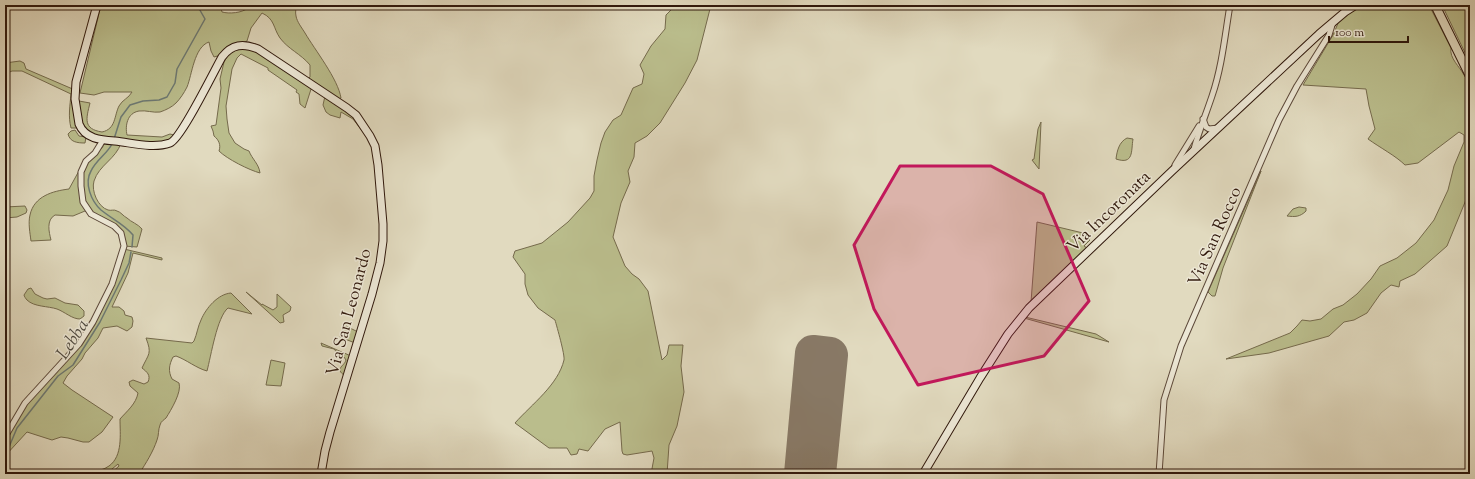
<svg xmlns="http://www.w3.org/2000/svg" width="1475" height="479" font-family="'Sorts Mill Goudy',serif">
  <rect width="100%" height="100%" fill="#e1dabf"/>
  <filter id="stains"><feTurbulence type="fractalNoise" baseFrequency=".005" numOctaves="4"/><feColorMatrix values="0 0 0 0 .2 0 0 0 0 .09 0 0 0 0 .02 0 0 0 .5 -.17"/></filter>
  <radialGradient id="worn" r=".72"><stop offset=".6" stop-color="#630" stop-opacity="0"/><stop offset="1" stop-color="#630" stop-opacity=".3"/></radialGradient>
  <g fill="#babd8c" stroke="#756a4c">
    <path d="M101,5H220L222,12C229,14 242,13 248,8V5H297C296,8 295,12 296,16C297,22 302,28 305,33C315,50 338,79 341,98L338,99L308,79L310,77V65C301,54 288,49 280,38C273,28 275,19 262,13L251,28L247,41L221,55L214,57L211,51L209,42C194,47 192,75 187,87C184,93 180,99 176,103C172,107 166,110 160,112C153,113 146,110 139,111C127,113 125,126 127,135L162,137L170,134L174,135L171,140L154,144L97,136C78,128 82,119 79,101L90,103C86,119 83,129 102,132C116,129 114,116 119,106C122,100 129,98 132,92H104L94,95L80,93Z"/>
    <path d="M671,5H711L697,60L685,83L660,123L647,136L635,143L634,157L628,171L630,182L621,203L613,237L625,266L632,274L639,279L648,291L662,360L667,355L669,345H683L681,366L684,392L677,426L669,445L667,474H651L654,458L652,451L627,455L623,454L622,451L620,422L605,429L588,451L579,449L577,454L571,455L567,448H549L515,423C532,404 558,385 564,360C565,355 557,327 555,320L538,308L528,295L525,284V274L513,257L515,251L542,243L568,222L590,198L594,191V176L597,160L601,143L605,132L613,120L621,115L633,88L642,84L644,74L640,65L651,46L665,29L666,15L672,9Z"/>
    <path d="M1362,5H1428L1431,9L1451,48C1449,58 1460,67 1464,75C1467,79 1468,83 1470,87V190L1447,246L1415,274L1400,281L1399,287L1391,285L1381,293L1367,313L1354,320L1344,322L1329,336L1269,353L1226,359L1290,333L1297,326L1302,320L1310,321L1321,319L1333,309L1343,305L1357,294L1371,279L1380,266L1397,258L1416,243L1434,220L1448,190L1454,166L1464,142V135L1459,132L1418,163L1405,165C1396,156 1379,147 1368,139L1375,129L1369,106L1366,89L1303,85L1333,35L1339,21L1348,13Z"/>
    <polygon points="1442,5 1470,5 1470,63"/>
    <path d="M236,48H250L312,86L305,108L300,104L299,94L296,92L297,90L268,70V68L241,54L237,58L232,69L226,106L227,119L229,133L235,143L244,149L249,151C252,159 259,164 260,173C249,170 227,159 219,151C221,145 219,140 214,136L213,131L211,126L216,125L221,88L220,79L224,62L229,53Z"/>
    <path d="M20,61L24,63L26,69L75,90L77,128H71C68,116 70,106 71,94L22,71H12L5,74V63Z"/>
    <path d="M325,96C334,102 364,121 363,132L353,119L341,112L340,118L330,115L326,112L323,105Z"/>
    <polygon points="1041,122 1039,169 1032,160 1034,159 1038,129"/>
    <path d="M75,130L79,136L86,137L85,143C77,143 70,142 68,134L71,131Z"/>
    <path d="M1127,138L1133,139C1131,151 1134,165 1116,159C1117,151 1119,142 1127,138Z"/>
    <path d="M106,141L121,143C116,159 99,165 94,181C91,191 98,207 108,210C111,211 114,209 117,211C121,212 123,216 127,218C131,222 138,224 142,229L137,247L124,246L122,234L88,208L83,195L82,176L87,163L102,148Z"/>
    <path d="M80,169V187L88,212L85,211L73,216L55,215C46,220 49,232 51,240L31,241C30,233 28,223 30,215C34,196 53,191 69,189Z"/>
    <polygon points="1261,171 1223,268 1215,296 1212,296 1208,292"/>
    <polygon points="25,206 27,210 26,213 17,217 5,218 5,207"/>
    <path d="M1299,207L1306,208V211C1300,217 1295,217 1287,216L1293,209Z"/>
    <polygon points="1037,222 1083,233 1090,240 1084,246 1087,248 1031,302"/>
    <polygon points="124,249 162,258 162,260 133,253 128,273 112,307 119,307 124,311 125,315 132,317 133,321 132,327 127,331 117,326 103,328 98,338 85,353 82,359 67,376 63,383 72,390 113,417 102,432 89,442 83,442 68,438 61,437 52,440 27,432 5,456 5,419 11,423 23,407 67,358 90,321 99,313"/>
    <path d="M31,288L35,294L43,298L47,299L55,298L65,303L78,305L84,311V316L80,319C72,319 65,312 57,309C48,306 34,307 27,300C26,299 24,296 24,295L28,289Z"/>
    <polygon points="246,292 262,305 262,304 273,310 277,307 277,294 291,307 290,311 283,315 284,322 280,323 277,320"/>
    <path d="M231,293L252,314L228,308C217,317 211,356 207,371C196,368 187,360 176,356L173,357C169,365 168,371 172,379L179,383C182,392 171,410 166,418C164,420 161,421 160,425C158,430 159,435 157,440C153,452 146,463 139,474H110L119,466L118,464L106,474H93C97,470 104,470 109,466C123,456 120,434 120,419C127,411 136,404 138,393L130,386L129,382L133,380L144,384L148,382C151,375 147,372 142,368C149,353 152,354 146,338L192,343L194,341C197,334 198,326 201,320C206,308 218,294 231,293Z"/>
    <polygon points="1025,317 1096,334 1109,342 1024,318"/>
    <polygon points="346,326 358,332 355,343 340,337"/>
    <path d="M321,343L351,356L345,376C334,368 344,367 346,360L344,357L340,356L334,349L322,346Z"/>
    <polygon points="271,360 285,363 281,386 266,385"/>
  </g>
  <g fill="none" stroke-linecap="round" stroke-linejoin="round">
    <g stroke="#6d7973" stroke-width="1.5">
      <polyline points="114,139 121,117 130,105 143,101 159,100 167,97 175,83 177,69 205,19 197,5"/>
      <path d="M112,144C107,154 96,160 91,171C84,183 91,201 101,210C112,219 124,224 133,235L132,247"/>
      <polyline points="5,449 9,447 17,428 58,376 73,365 100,322 121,280 129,263 131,252"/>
    </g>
    <polyline stroke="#887966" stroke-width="36" points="802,474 813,353 830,355 818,474"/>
    <g stroke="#5c4839" stroke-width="7">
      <g id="street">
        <polyline points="1203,119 1206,127 1209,129 1218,128"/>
        <path d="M1194,149C1199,131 1206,114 1212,96C1222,67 1225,35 1230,5"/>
        <polyline points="1175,165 1199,126"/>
        <polyline points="5,437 25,403 79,344 93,322 112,284 124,246 121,233 114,226 91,214 83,202 81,186 81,172 86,161 95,153 103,140"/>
        <polyline points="1159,474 1164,400 1181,346 1279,120 1297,86 1329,35 1333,22"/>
      </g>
    </g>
    <g stroke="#30180c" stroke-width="9">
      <g id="secondary">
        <path d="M97,5L76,82L75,99L79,124C85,139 101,140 115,141C133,143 153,149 170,143C181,139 214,71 222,57C232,44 243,43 258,49L347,108L356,115L370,136L375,146L378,165L383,224V241L380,263L372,294L330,432L325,451L321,474"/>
        <polyline points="923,474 980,378 1008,334 1029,308 1172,171 1319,34 1345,12 1356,5"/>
      </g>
    </g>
    <g stroke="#30180c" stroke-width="10">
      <polyline id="primary" points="1435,5 1470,76"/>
    </g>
    <use href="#street" stroke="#ece7d5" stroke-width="5"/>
    <use href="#secondary" stroke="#ece7d5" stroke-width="7"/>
    <use href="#primary" stroke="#e1dabf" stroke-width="8"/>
  </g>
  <path fill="#c2185b" fill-opacity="0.2" stroke="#c2185b" stroke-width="3" stroke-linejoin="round" d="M900,166H991L1043,194L1089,301L1044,356L918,385L874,309L854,245Z"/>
  <g text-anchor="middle" stroke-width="3" stroke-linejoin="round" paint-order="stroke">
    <g font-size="17" fill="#30180c" stroke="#ece7d5">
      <text transform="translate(1108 211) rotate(-44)" y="6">Via Incoronata</text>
      <text transform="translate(1214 236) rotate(-66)" y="6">Via San Rocco</text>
      <text transform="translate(348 312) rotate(-75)" y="6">Via San Leonardo</text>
    </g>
    <g font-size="18" font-style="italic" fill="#4e493f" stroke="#ece7d5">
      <text transform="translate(72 339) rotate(-57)" y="6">Lebba</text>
    </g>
  </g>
  <rect width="1475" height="479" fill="none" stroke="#e1dabf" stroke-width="20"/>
  <rect x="6" y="6" width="1463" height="467" fill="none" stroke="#30180c" stroke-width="2"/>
  <rect x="10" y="10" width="1455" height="459" fill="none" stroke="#30180c"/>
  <path d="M1329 36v6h79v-6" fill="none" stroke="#30180c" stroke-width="2"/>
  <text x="1335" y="36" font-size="12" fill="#30180c" stroke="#ece7d5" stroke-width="3" paint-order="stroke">100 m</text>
  <rect width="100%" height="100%" filter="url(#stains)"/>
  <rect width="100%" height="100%" fill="url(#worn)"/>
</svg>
